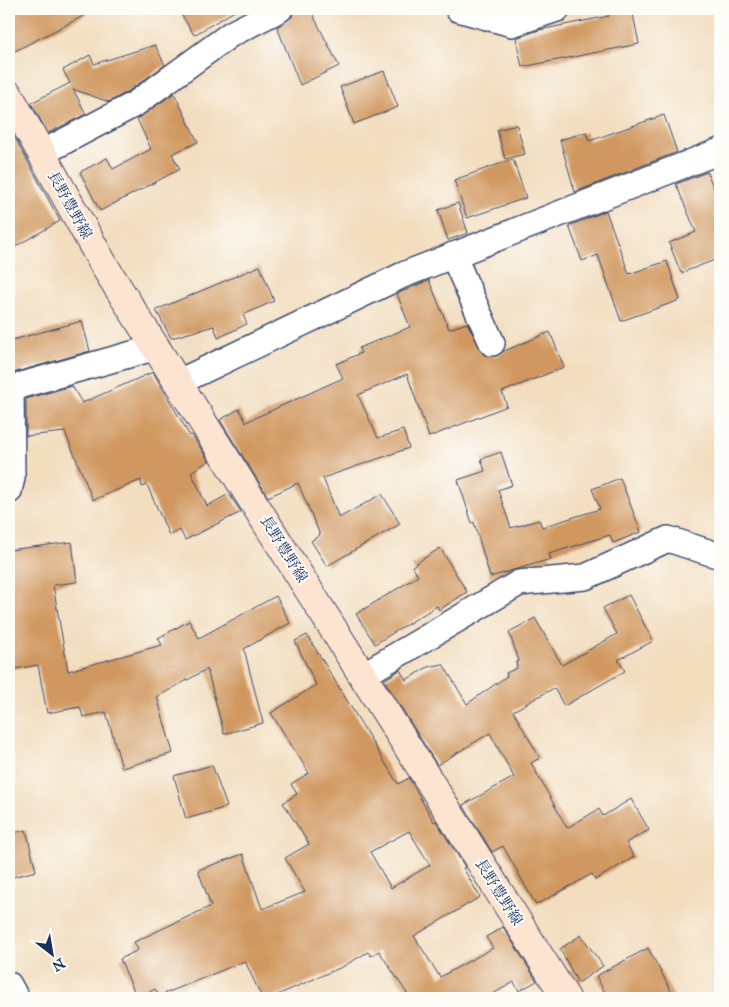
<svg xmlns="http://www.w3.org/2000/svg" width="729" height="1007" font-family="'IM FELL Great Primer','Noto Serif JP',serif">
  <rect width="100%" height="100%" fill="#fdfcf7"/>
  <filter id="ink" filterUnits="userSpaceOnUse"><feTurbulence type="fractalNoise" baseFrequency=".02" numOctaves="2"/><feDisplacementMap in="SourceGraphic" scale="10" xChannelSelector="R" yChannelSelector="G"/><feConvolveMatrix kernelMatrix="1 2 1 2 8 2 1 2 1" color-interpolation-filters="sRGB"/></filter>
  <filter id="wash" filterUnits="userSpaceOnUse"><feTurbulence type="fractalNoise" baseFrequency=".0096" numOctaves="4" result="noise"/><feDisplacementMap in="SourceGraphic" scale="20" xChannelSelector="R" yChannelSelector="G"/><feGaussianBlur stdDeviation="1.12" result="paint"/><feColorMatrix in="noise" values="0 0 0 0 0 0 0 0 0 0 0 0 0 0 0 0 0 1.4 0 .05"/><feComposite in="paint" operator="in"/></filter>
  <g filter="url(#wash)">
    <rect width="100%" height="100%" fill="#f2ddbf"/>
    <g id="blocks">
      <g fill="#d09861" fill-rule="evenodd">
        <polygon points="9,9 97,9 9,54"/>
        <polygon points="178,9 238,9 194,35"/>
        <polygon points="294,9 310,9 339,66 300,85 277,27 292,17"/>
        <polygon points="608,9 632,9 639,44 522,67 516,38 539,30 609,16"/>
        <polygon points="155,45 165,65 127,92 109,102 73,89 86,114 48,133 31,103 70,83 63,70 90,55 94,64"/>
        <polygon points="384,71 398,107 354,124 340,87"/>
        <polygon points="174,93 198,142 172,154 180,169 100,211 80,172 107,158 113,169 151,149 137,119"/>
        <polygon points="664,115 677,152 575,192 560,140 586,132 589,141"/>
        <polygon points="517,125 525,154 505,159 497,130"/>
        <polygon points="9,127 60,221 9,250"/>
        <polygon points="513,159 526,198 467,218 454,180"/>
        <polygon points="707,172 720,203 720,258 681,273 669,243 696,232 676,184"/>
        <polygon points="458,203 468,233 448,240 438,210"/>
        <polygon points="606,211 629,274 667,261 680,300 621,321 598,255 582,261 569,226"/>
        <polygon points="260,266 274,301 243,315 247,324 218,338 214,326 171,338 156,310"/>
        <polygon points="429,280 449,329 467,323 484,355 497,356 504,351 550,332 564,367 502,392 507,406 429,437 407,374 358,395 378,438 403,430 409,448 323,478 339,518 382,494 400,524 327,566 311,541 320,535 298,483 268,497 220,420 239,409 246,422 343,378 336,364 361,353 359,348 410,327 397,294"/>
        <polygon points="82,321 90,351 9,374 9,341"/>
        <polygon points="153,372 190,436 192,435 209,461 191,472 207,506 229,494 241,512 185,540 180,530 169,535 147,485 142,487 141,480 93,500 65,432 26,436 26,399 72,386 82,403"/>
        <polygon points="501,452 512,485 498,490 511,528 539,520 542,527 600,509 592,489 620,478 641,532 613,543 610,535 549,554 551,559 490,577 474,522 472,523 458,480 485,471 481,459"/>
        <polygon points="72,542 77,582 53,585 68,671 162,645 158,638 189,621 199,638 276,596 290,623 244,649 263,723 224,734 207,669 157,697 173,753 122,768 106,712 83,717 80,707 47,713 38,665 9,670 9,550"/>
        <polygon points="440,548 467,592 439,610 437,606 375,644 356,614 418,576 412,566"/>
        <polygon points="629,595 653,641 618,660 625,671 564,706 554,688 513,711 540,758 531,763 567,828 599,809 603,816 631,799 649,830 626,843 634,857 595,880 592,874 536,905 503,846 492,852 463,805 514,777 490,733 437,765 384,680 400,670 406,680 428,667 443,664 467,704 507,676 506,673 517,668 516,662 519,661 509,632 535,618 562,665 617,634 603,608"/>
        <path d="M307,635L398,784L409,778L434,822L436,821L465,867L463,868L480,897L414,936L440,977L493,948L486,937L503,927L537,981L519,991L514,982L486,998H410L379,951L371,956L368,952L342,967L270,998H262L245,961L159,996L155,989L137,998L120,959L138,950L134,942L211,906L198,870L243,854L262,909L305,892L285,858L309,844L283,803L297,794L291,784L309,773L271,713L316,685L295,641ZM409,831L430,865L391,888L370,852Z"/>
        <polygon points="212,765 227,807 186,819 174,776"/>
        <polygon points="26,830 36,871 9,878 9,834"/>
        <polygon points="581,935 603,966 578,983 560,949"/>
        <polygon points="648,948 675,998 608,998 596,976"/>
      </g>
    </g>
  </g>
  <g filter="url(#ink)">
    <use href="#blocks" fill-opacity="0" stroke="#3b496d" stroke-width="1"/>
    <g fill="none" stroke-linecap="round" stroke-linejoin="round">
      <g stroke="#3b496d" stroke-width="28">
        <g id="minor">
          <polyline points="458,9 512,24 557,9"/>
          <polyline points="42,153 135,104 231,34 280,9"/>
          <polyline points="453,255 492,343"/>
          <polyline points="179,382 403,275 720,151"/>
          <polyline points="9,491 12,478 11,388 157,347"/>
          <polyline points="363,675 519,583 585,577 668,539 720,556"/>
          <polyline points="9,985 16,998"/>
        </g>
      </g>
      <g stroke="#3b496d" stroke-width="30">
        <polyline id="secondary" points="9,95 105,267 566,998"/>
      </g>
      <use href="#minor" stroke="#fff" stroke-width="25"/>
      <use href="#secondary" stroke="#fde4d0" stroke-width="28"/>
    </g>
  </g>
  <g text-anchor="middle" stroke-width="4" stroke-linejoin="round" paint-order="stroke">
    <g font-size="15" fill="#1b2f5e" stroke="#fdfcf7">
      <text transform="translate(70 205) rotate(61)" y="5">長野豊野線</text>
      <text transform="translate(284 549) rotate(58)" y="5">長野豊野線</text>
      <text transform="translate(499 892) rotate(58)" y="5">長野豊野線</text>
    </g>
  </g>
  <rect width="729" height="1007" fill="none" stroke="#fdfcf7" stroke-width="30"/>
  <g transform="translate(52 954) rotate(149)" stroke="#fdfcf7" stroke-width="4" paint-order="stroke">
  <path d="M0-4L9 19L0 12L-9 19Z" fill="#1b2f5e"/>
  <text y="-8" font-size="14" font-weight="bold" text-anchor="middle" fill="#1b2f5e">N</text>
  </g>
</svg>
